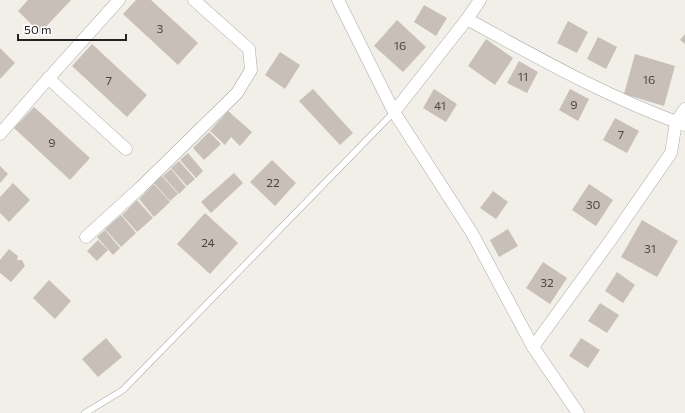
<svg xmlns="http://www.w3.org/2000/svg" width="685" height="413" font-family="Commissioner,sans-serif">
  <rect width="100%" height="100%" fill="#f2efe9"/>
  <g fill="#c7bfb8">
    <polygon points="28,0 71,0 40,33 18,11"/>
    <polygon points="136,0 151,0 198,43 178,65 123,14"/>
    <polygon points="424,5 447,18 436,36 414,22"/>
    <polygon points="397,20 426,47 403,72 374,46"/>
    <polygon points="568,21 588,32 577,53 557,43"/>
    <polygon points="685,34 685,44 680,40"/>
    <polygon points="598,37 617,47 606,69 587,59"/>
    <polygon points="486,39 513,58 495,85 468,66"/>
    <polygon points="92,44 147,95 127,117 72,66"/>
    <polygon points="0,48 15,63 0,79"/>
    <polygon points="280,52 300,65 285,89 265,75"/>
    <polygon points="635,54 675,66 664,106 624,94"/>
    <polygon points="519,61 538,72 527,93 507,83"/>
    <polygon points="313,89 353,133 340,145 299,101"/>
    <polygon points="434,89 457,104 446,122 423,108"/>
    <polygon points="570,89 589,99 578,121 559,110"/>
    <polygon points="34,107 90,158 70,180 14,128"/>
    <polygon points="228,111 252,132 240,146 231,137 225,145 210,131"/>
    <polygon points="615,118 639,131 627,153 603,140"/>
    <polygon points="209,132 221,144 204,160 193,148"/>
    <polygon points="188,153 203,171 196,178 180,160"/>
    <polygon points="272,160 296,183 275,206 250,182"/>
    <polygon points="179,161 195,179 187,186 171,168"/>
    <polygon points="0,166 8,174 0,183"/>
    <polygon points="171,169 186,187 179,194 163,176"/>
    <polygon points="234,173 243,183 211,213 201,202"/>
    <polygon points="162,176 178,194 170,201 154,183"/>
    <polygon points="13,183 30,200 9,222 0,213 0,197"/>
    <polygon points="154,184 170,202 154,217 139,199"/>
    <polygon points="589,184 613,200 596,226 572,210"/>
    <polygon points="493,191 508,202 496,219 480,208"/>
    <polygon points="137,200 153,218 137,232 122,215"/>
    <polygon points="205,213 238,243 210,274 177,244"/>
    <polygon points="121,215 136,233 121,247 105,229"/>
    <polygon points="642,220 678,241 657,277 621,257"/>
    <polygon points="508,229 518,246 499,257 490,240"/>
    <polygon points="105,230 120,248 113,255 97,237"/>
    <polygon points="98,240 108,250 97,261 87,251"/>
    <polygon points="9,249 18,256 17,260 22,260 25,266 11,282 0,273 0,260"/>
    <polygon points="543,262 567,278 550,304 526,288"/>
    <polygon points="617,272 635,285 623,303 605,291"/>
    <polygon points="49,280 71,301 55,319 33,298"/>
    <polygon points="600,303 619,315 607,333 588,321"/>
    <polygon points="106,338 122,357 98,377 82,359"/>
    <polygon points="581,338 600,350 588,368 569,356"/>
  </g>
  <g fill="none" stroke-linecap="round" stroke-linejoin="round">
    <g stroke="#a9a9a9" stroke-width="7">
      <polyline id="service" points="85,413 123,390 394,112"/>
    </g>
    <g stroke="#a9a9a9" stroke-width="13">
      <g id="minor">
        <polyline points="338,0 394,112 472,233 533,347 578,413"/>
        <path d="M467,19C538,58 609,98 685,125"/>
        <polyline points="48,78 126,149"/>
        <polyline points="394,112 467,19 480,0"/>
        <polyline points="0,134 39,89 119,0"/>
        <polyline points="86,237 140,188 237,93 251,70 249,49 194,0"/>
        <polyline points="533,347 610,241 671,153 676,122 685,109"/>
      </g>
    </g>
    <use href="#service" stroke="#fff" stroke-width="6"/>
    <use href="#minor" stroke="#fff" stroke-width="12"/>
  </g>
  <g text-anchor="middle" stroke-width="3" stroke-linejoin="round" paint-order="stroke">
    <g font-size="12" fill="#4b4948">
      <text x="160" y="33">3</text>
      <text x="400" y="50">16</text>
      <text x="523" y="81">11</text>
      <text x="649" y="84">16</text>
      <text x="109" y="85">7</text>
      <text x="574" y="109">9</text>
      <text x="440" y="110">41</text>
      <text x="621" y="139">7</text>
      <text x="52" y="147">9</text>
      <text x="273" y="187">22</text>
      <text x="593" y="209">30</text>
      <text x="208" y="247">24</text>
      <text x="650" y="253">31</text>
      <text x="547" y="287">32</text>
    </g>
  </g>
  <path d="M18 34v6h108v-6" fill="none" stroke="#222222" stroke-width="2"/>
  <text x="24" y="34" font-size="12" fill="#222222" stroke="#ffffff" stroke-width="3" paint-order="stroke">50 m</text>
</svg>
